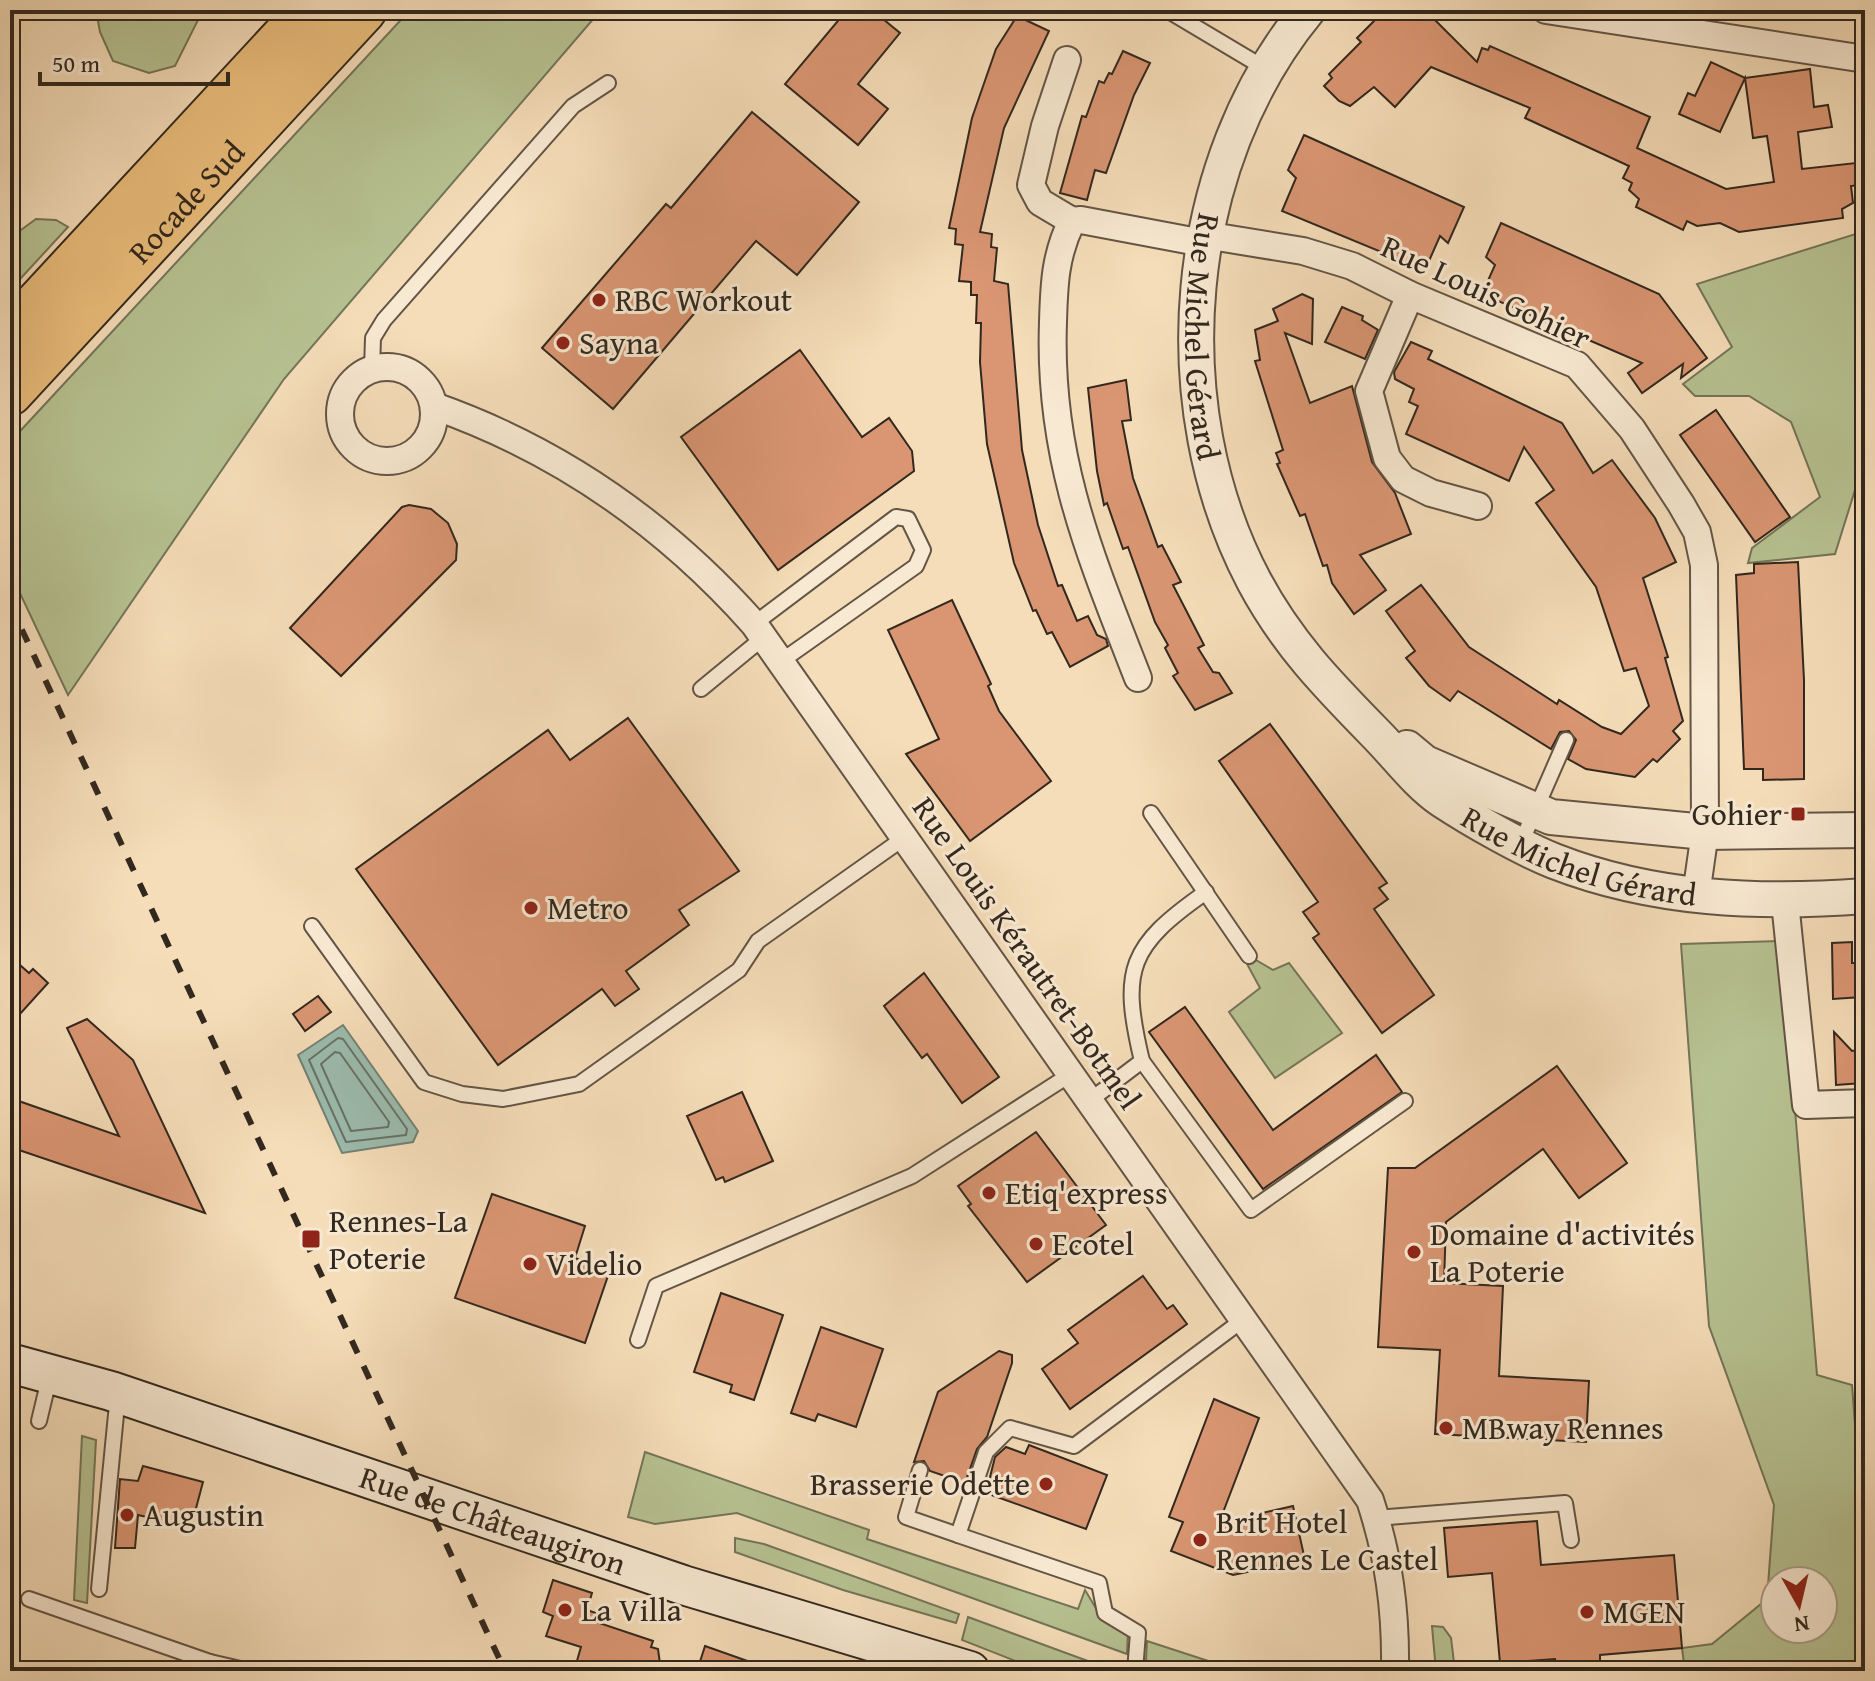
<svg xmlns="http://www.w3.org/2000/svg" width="1875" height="1681" font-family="'Gentium Book Plus',serif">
  <rect width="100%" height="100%" fill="#f5ddb9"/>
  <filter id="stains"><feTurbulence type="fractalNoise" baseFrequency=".0025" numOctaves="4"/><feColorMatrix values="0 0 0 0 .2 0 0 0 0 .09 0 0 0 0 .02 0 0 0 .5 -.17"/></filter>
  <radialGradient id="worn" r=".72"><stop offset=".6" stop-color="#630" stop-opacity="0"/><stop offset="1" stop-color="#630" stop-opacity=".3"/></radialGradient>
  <g fill="#b7c292" stroke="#747558" stroke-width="2" fill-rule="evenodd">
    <polygon points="96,10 203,10 175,66 149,73 113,61 100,32"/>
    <polygon points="410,10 601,10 284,379 68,695 10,572 10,442"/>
    <polygon points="36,219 56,220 68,227 10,290 10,238"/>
    <polygon points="1865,231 1865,458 1835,554 1748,563 1752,548 1820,497 1791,422 1749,396 1695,396 1683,384 1732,347 1697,284"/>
    <path d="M1781,941L1817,1375L1852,1385L1865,1558V1670L1685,1671L1682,1648L1712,1644L1767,1599L1774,1505L1709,1326L1681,944ZM1775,1581H1823V1629H1775Z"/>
    <polygon points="1249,956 1273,970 1289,963 1342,1033 1275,1078 1229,1012 1260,988 1246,962"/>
    <polygon points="82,1436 96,1440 87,1603 74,1600"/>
    <polygon points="645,1452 869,1530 867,1539 1078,1609 1085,1590 1103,1620 1128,1632 1127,1654 737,1513 655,1524 628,1517"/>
    <polygon points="735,1538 764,1544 959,1614 956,1623 843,1590 735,1552"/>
    <polygon points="968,1617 1115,1671 1041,1671 962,1640"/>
    <polygon points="1432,1626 1443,1627 1451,1638 1455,1671 1436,1671"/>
    <polygon points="1147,1641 1239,1671 1177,1671 1146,1661"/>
  </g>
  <polygon fill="#9cbcae" stroke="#728174" stroke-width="2" points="343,1025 418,1131 413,1142 342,1153 298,1055"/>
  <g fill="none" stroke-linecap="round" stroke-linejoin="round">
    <g stroke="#677266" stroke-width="2">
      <polygon points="338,1038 343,1039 407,1129 406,1135 346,1142 309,1060"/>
      <polygon points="335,1052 340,1053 389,1122 388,1127 351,1131 321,1064"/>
    </g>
  </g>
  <g fill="#da9673" stroke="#32281e" stroke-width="2">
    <polygon points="847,10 872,10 900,33 858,84 888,109 858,145 785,84"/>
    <polygon points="1385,10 1425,10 1477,62 1482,48 1488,50 1490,46 1650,117 1637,148 1726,189 1774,182 1767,136 1753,138 1745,78 1720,132 1679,114 1688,93 1695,96 1711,62 1745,78 1810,69 1814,107 1828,105 1832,127 1798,132 1802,169 1865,162 1865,184 1851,186 1853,203 1842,209 1843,218 1739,232 1720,223 1697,226 1687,221 1683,230 1636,207 1639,199 1629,190 1632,183 1623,178 1629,166 1525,118 1530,108 1431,67 1395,107 1374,87 1350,106 1339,101 1324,86 1332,78 1329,74 1361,42 1357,38"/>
    <polygon points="1017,16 1049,31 1004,128 980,232 992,234 991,247 997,248 994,281 1008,284 1022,450 1038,525 1058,586 1062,585 1077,621 1088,616 1097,635 1106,639 1108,646 1070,667 1052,632 1047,634 1036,610 1033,611 1014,563 987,444 980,362 981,323 976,323 977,295 971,295 971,282 959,281 963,245 955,244 956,229 949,228 972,118 996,49"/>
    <polygon points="1123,51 1150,63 1134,95 1106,173 1095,170 1087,200 1060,193 1082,116 1086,117 1099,81 1104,83 1109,73 1112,74"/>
    <polygon points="752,112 859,202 797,275 756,241 613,409 542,348 666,204 671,208"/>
    <polygon points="1304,135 1464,207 1448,243 1440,236 1425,270 1282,211 1296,178 1288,170"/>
    <polygon points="1501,223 1659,294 1707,358 1681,378 1683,364 1642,393 1628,373 1642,363 1482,294 1495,265 1486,257"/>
    <polygon points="1302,294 1313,299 1312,344 1285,333 1310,403 1352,386 1372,462 1395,493 1411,534 1360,555 1386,590 1354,614 1332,583 1327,565 1323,566 1305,514 1300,516 1277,464 1280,463 1276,453 1283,450 1255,361 1260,360 1255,330 1278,321 1273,309"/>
    <polygon points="1342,307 1363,316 1362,320 1378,330 1365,359 1325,342"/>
    <polygon points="1411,342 1432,351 1428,359 1562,423 1593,473 1612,460 1655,518 1676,562 1643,578 1668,657 1665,658 1683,721 1673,731 1680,739 1657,762 1653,759 1635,777 1586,769 1568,759 1576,740 1569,731 1560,732 1551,749 1458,691 1450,701 1429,686 1406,658 1415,651 1386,611 1421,585 1469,647 1557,704 1559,700 1602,727 1621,734 1649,706 1636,668 1624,671 1596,587 1536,503 1554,490 1524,447 1509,481 1406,434 1418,406 1409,402 1414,389 1395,379 1394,372"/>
    <polygon points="800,350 862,437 889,418 912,451 914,471 778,570 681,437"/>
    <polygon points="1126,380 1131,420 1122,421 1133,478 1158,547 1162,545 1181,582 1173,585 1204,645 1198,648 1213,672 1219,673 1232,693 1195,710 1173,676 1178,673 1165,648 1168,645 1155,622 1128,547 1123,549 1107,503 1104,505 1097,471 1088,388"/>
    <polygon points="1716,410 1790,517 1755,542 1680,435"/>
    <polygon points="409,505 431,509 448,523 457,544 456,560 341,676 290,628 402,507"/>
    <polygon points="1798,562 1804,680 1804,779 1763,780 1763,769 1744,769 1736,575 1754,573 1754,564"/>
    <polygon points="952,600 991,684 988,686 999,711 1051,781 970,841 906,754 939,739 888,630"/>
    <polygon points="628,718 739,871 679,910 689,925 626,971 639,989 615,1006 602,989 498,1065 356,869 548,730 570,760"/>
    <polygon points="1270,724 1387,883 1379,888 1388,899 1374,909 1434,995 1382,1033 1313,938 1319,934 1303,912 1318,902 1219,761"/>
    <polygon points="1852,942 1852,963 1860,963 1862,997 1833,999 1832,943"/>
    <polygon points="10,956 29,973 33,969 48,983 10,1025"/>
    <polygon points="924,973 999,1077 962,1103 927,1054 922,1058 884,1006"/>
    <polygon points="318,996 331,1012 305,1031 293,1014"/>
    <polygon points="1185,1007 1273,1130 1376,1055 1402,1092 1263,1189 1149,1032"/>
    <polygon points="87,1019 133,1060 205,1213 10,1147 10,1098 119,1136 67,1028"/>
    <polygon points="1834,1032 1852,1051 1865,1049 1863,1083 1836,1085"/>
    <polygon points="1557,1066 1627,1163 1579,1198 1543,1149 1446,1222 1444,1283 1503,1286 1499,1376 1589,1381 1586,1442 1435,1434 1440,1350 1378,1347 1388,1168 1415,1168"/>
    <polygon points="742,1092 773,1161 725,1182 723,1177 716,1180 687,1116"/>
    <polygon points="1036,1132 1106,1225 1027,1282 968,1206 971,1204 958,1186"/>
    <polygon points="492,1194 585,1226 575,1258 610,1270 585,1343 455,1298"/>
    <polygon points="1143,1276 1167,1309 1173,1305 1187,1324 1070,1409 1042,1369 1078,1343 1068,1330"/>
    <polygon points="721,1293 783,1315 754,1400 730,1392 732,1385 694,1372"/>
    <polygon points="821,1327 883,1349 856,1427 818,1414 815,1421 791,1413"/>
    <polygon points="999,1351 1012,1355 1012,1363 987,1437 977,1449 965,1483 930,1471 924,1461 914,1462 938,1392"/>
    <polygon points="1214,1399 1259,1418 1219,1523 1293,1506 1305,1560 1233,1575 1171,1551 1183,1522 1169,1517"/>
    <polygon points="1029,1445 1107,1475 1086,1529 986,1493 995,1457 1006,1447 1025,1454"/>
    <polygon points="143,1466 203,1482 191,1527 138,1515 135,1548 115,1548 120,1479 138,1481"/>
    <polygon points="1537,1521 1541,1565 1674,1555 1682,1648 1600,1655 1600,1661 1556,1664 1555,1659 1500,1663 1492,1573 1448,1577 1444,1528"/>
    <polygon points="553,1580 592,1593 587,1610 599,1614 596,1622 653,1641 651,1647 658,1649 661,1671 574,1671 581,1647 546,1636 553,1616 543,1612"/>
    <polygon points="705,1646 767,1668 767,1671 697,1671"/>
  </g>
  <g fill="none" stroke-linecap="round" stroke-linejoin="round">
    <g stroke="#635545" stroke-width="18">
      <g id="service">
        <polyline points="1167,10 1266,69"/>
        <polyline points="372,369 373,338 384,320 573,106 608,83"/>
        <polyline points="754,624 896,517 908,519 923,550 916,566 780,662"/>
        <polyline points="701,689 763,638"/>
        <polyline points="1151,813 1249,956"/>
        <polyline points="1521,843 1566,740"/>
        <polyline points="312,926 424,1082 462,1094 503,1099 579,1084 739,970 758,941 904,838"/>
        <polyline points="1142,1061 1251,1210 1405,1101"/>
        <path d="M1089,1101L1142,1061C1120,969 1129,946 1206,892"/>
        <polyline points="638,1340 656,1286 912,1176 1071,1074"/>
        <polyline points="39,1421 50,1375"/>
        <polyline points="920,1470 906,1517 958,1535"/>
        <polyline points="1376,1518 1565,1503 1571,1540"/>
        <polyline points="99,1589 118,1394"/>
        <polyline points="29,1599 210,1662 209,1671"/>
        <polyline points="210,1662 249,1671"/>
        <polyline points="1135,1671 1138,1633 1105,1613 1099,1583 958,1535 986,1452 1010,1428 1074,1446 1244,1319"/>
      </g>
    </g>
    <g stroke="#635545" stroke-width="30">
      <g id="minor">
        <polyline points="1546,10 1865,59"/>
        <polyline points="1067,60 1045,126 1031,185 1040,202 1072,221"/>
        <polyline points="1205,235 1303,251 1352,266 1410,295 1577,365 1632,429 1681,504 1697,532 1704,565 1705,832 1696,895"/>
        <polyline points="1410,295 1369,391 1387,458 1403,479 1431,493 1478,506"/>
        <circle cx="387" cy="414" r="47"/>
        <path d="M434,406C559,450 666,525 754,624L1370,1500C1389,1558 1396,1610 1395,1671"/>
        <path d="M1138,678C1090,555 1048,458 1053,322C1054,285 1055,255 1072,221L1081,220L1203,243"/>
        <polyline points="1785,902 1806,1105 1865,1103"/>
      </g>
    </g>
    <g stroke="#635545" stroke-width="38">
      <g id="tertiary">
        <path id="s1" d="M1308,10C1181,164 1161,405 1254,581C1287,643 1327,684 1375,733C1396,754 1417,783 1442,800C1471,819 1521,848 1554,861C1654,900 1760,904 1865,896"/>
        <polyline points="1407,748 1425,763 1551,817 1705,832 1865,830"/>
      </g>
    </g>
    <g stroke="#32281e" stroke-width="42">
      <g id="secondary">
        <path id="s2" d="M10,1363L111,1391L683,1585L970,1671"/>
      </g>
    </g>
    <g stroke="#32281e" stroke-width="48">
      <g id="trunk">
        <polyline points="10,333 309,10"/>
        <path id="s3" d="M10,393L364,10"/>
      </g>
    </g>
    <use href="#service" stroke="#f8e9d2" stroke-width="14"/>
    <use href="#minor" stroke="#f8e9d2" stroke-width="26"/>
    <use href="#tertiary" stroke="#f8e9d2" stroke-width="34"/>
    <use href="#secondary" stroke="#f8e9d2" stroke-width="38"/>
    <use href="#trunk" stroke="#eabe7c" stroke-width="44"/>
    <polyline stroke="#32281e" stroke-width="6" stroke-dasharray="14 14" stroke-linecap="butt" points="10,604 505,1671"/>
  </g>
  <g fill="#8f2418" stroke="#f8e9d2" stroke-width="3">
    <circle cx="599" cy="300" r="8"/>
    <circle cx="563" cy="343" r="8"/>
    <rect x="1790" y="806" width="16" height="16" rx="4"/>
    <circle cx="531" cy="908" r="8"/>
    <circle cx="989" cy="1193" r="8"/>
    <rect x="301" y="1229" width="20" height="20" rx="4"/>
    <circle cx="1036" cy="1244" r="8"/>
    <circle cx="1414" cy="1252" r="8"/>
    <circle cx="530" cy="1264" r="8"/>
    <circle cx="1446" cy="1428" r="8"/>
    <circle cx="1046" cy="1484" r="8"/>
    <circle cx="127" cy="1515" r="8"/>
    <circle cx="1200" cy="1540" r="8"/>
    <circle cx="565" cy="1610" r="8"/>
    <circle cx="1587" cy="1612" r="8"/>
  </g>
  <g text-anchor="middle" stroke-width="6" stroke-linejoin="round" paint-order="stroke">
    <g font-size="32" fill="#32281e" stroke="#f8e9d2">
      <text dy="11" stroke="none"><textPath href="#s3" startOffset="260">Rocade Sud</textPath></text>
      <text transform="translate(1486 292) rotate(25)" y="11">Rue Louis Gohier</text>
      <text dy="11" stroke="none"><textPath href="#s1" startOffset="352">Rue Michel Gérard</textPath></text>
      <text dy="11" stroke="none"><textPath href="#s1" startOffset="1046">Rue Michel Gérard</textPath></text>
      <text transform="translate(1027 953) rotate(55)" y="11">Rue Louis Kérautret-Botmel</text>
      <text dy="11" stroke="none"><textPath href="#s2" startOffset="508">Rue de Châteaugiron</textPath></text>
    </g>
    <g font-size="32" fill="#32281e" stroke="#f8e9d2" text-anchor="start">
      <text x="615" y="311">RBC Workout</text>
      <text x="579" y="354">Sayna</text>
      <text x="1782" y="825" text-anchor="end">Gohier</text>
      <text x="547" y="919">Metro</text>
      <text x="1005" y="1204">Etiq'express</text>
      <text x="329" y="1232">Rennes-La<tspan x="329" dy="37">Poterie</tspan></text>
      <text x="1430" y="1245">Domaine d'activités<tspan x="1430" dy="37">La Poterie</tspan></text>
      <text x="1052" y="1255">Ecotel</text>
      <text x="546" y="1275">Videlio</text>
      <text x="1462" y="1439">MBway Rennes</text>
      <text x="1030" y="1495" text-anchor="end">Brasserie Odette</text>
      <text x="143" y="1526">Augustin</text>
      <text x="1216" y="1533">Brit Hotel<tspan x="1216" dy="37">Rennes Le Castel</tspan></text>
      <text x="581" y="1621">La Villa</text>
      <text x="1603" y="1623">MGEN</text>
    </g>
  </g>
  <rect width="1875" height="1681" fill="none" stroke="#f5ddb9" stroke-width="40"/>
  <rect x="12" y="12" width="1851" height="1657" fill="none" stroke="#32281e" stroke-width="4"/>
  <rect x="20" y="20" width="1835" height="1641" fill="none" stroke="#32281e" stroke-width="2"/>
  <g transform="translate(1799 1605) rotate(172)"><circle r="38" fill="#f8e9d2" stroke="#a99c8a" stroke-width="2"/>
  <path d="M0-6L14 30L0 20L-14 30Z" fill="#8f2418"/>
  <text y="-12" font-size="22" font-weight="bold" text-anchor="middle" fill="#32281e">N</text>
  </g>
  <path d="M40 72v12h188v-12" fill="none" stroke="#32281e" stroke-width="4"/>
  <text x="52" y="72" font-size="24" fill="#32281e" stroke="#f8e9d2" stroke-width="6" paint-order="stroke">50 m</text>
  <rect width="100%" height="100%" filter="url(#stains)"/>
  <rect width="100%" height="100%" fill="url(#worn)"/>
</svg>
